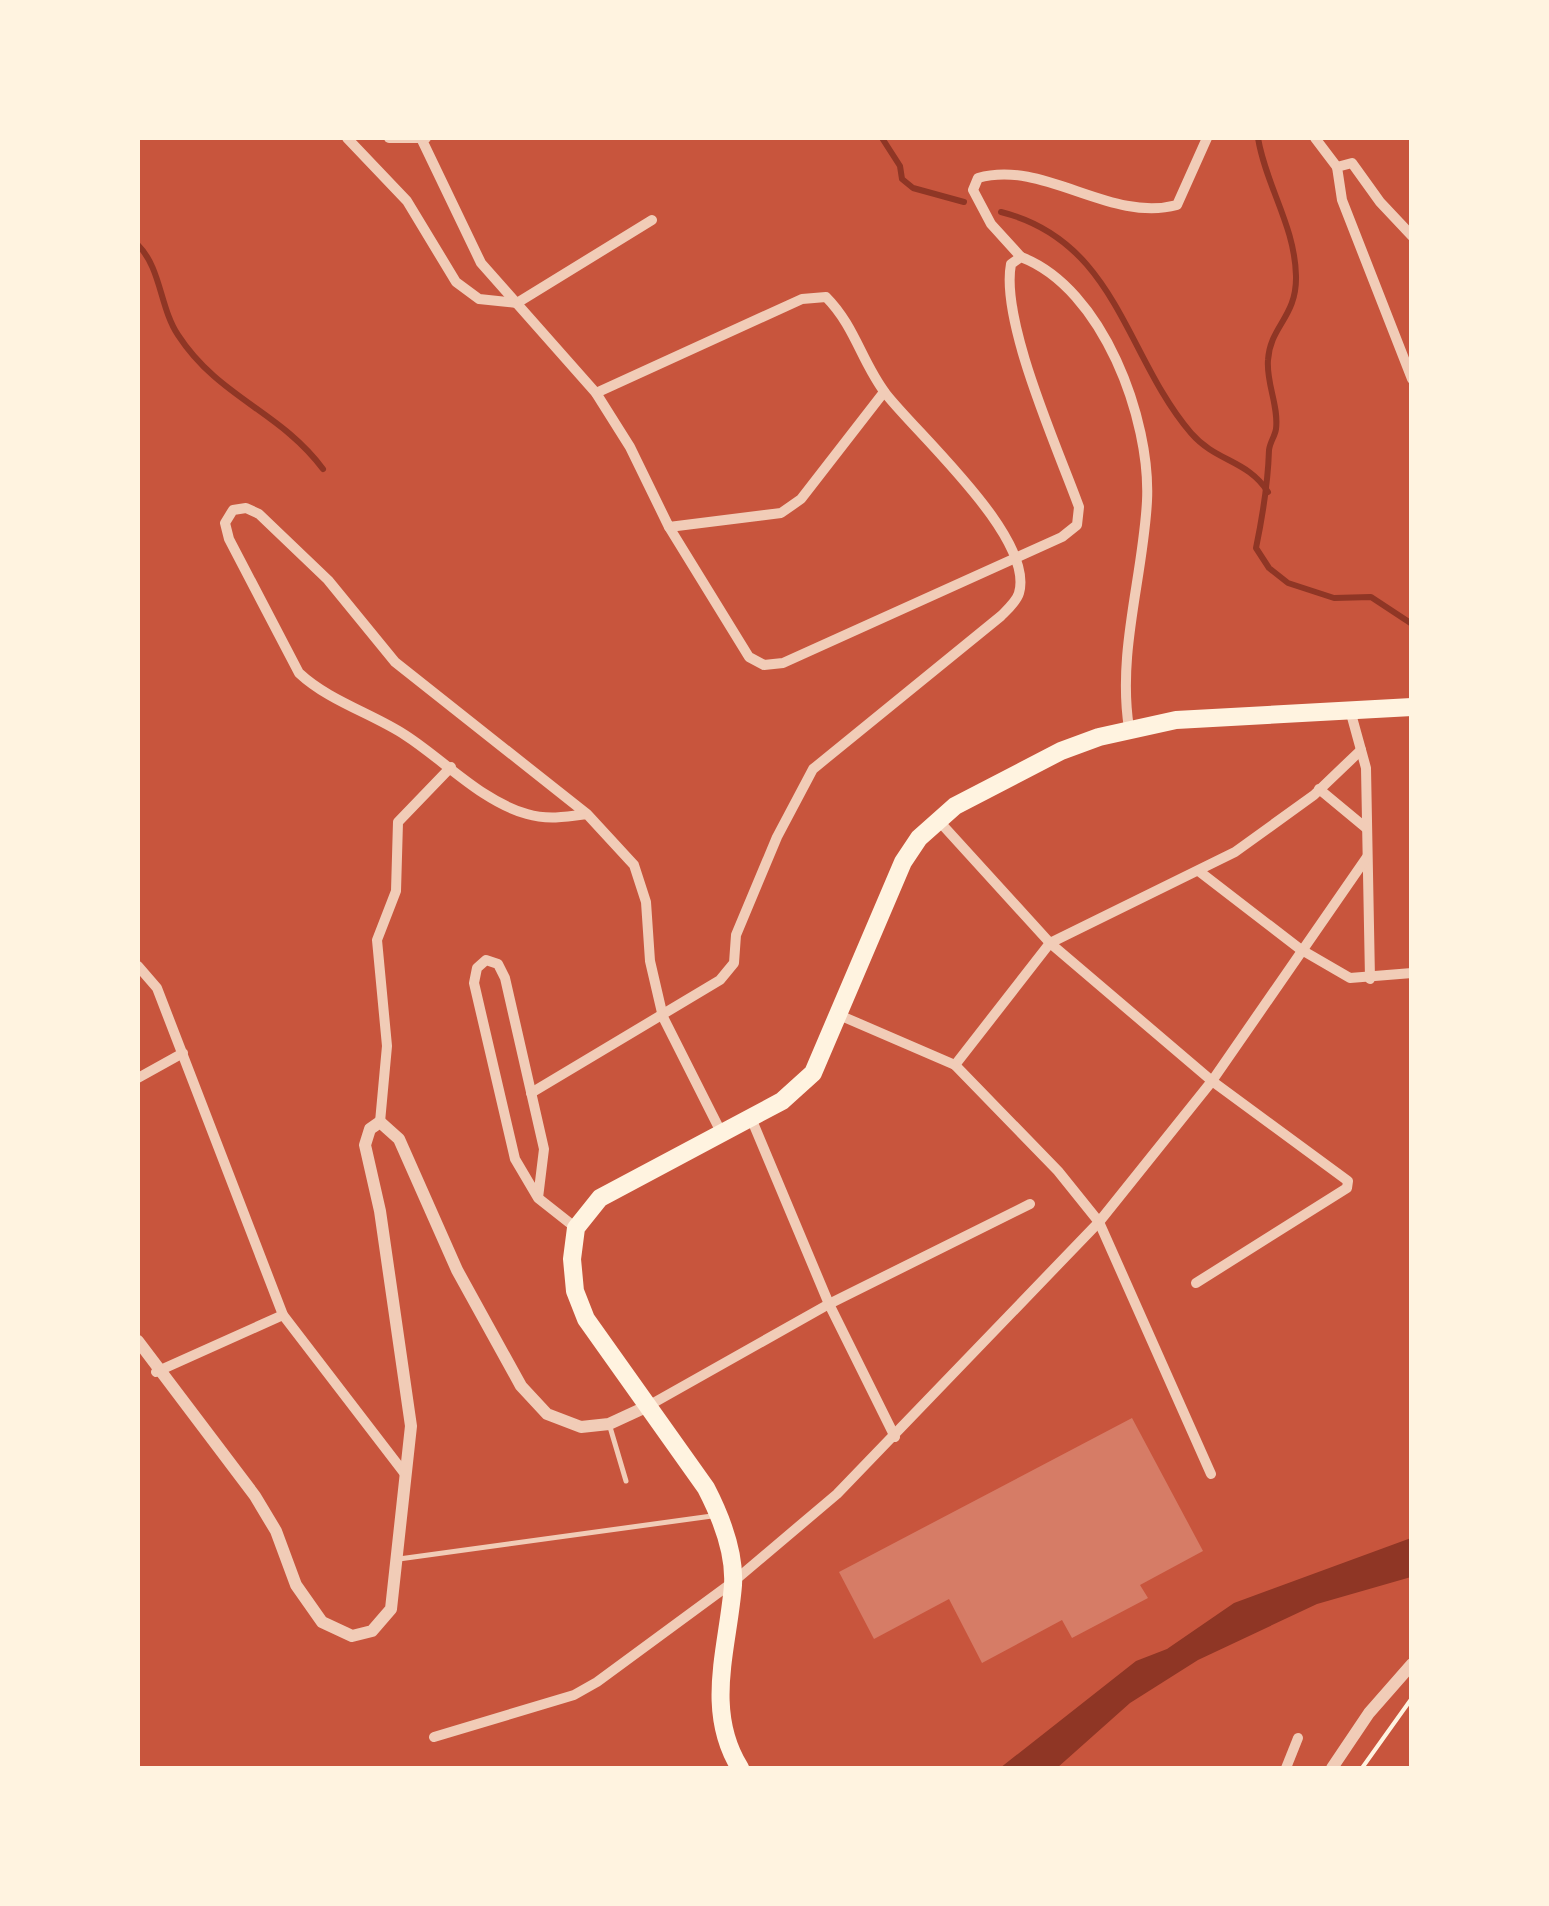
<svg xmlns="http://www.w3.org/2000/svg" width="1549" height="1906" font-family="'Fira Sans',sans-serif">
  <rect width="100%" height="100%" fill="#c8553d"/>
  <polygon fill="#8f3625" points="1411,1538 1411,1577 1317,1604 1198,1660 1130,1703 1057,1768 1000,1768 1136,1661 1167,1649 1234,1603"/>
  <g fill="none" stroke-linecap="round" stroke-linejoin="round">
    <g stroke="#8f3625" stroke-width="6">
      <polyline points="882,138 900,166 902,179 913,188 964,202"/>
      <path d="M1258,138C1266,186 1295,226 1296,276C1297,317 1270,326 1268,360C1266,383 1279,406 1276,429C1275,436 1270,442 1269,450C1268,484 1263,514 1256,548L1269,568L1288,583L1334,598L1371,597L1412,624"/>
      <path d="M1001,212C1117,241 1125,356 1191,433C1216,462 1248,460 1268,492"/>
      <path d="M138,245C161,268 160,308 178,335C219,398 280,411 323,469"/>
    </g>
  </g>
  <polygon fill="#d67c66" points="1132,1418 1203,1551 1140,1585 1148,1598 1072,1638 1062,1620 982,1663 949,1599 874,1639 839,1572"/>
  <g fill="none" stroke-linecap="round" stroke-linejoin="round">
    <polyline stroke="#fff3e0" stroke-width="4" points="1362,1768 1412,1698"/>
    <g stroke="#f1ccb7" stroke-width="5">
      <polyline points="610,1427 626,1481"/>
      <polyline points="399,1559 712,1516"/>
    </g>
    <g stroke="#f1ccb7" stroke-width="10">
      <polyline points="347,138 407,201 456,282 479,299 517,303 652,220"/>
      <polyline points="389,138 426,138"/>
      <polyline points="421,138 481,263 596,393 630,447 669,527 781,513 801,499 884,392"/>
      <polyline points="1315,138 1337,167"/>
      <polyline points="1412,236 1380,202 1352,163 1337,167 1342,200 1412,379"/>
      <path d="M1021,257L991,224L973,190L978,178C1044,159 1109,223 1177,205L1207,138"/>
      <path d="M669,527L749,657L764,665L783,663L1062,537L1077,525L1079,507C1058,449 1000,321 1011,264L1021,257C1103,288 1151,420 1147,501C1143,577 1117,652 1129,728"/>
      <polyline points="1350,710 1366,768 1370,979"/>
      <polyline points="1319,789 1366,828"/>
      <path d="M587,814C566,817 547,820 527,814C481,801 444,760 405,735C371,713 329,701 299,673L229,539L225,523L233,510L246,508L259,514L328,580L395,662L587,814L634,865L646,902L650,961L663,1017L722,1134"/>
      <polyline points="938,820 1050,943 1212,1081 1348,1181 1347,1188 1196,1283"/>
      <polyline points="1200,872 1300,949 1350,978 1412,973"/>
      <polyline points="138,966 157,988 283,1315 405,1474"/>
      <polyline points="839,1015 955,1065 1058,1171 1099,1222 1211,1474"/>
      <polyline points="955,1065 1050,943 1235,852 1314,795 1361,750"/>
      <polyline points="138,1078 183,1053"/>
      <path d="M531,1093L720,980L734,963L736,935L777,837L813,769L1001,616C1007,610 1017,601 1019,593C1035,538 918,435 886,394C862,363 855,326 826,297L802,299L596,393"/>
      <polyline points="751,1118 829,1304 895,1437"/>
      <polyline points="380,1122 387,1046 377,940 396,891 398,822 451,767"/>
      <polyline points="538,1198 544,1149 505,978 498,964 486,960 477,968 474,983 515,1159 538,1198 576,1228"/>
      <polyline points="156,1372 283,1315"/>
      <polyline points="648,1406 829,1304 1030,1204"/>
      <polyline points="434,1737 574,1695 597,1682 733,1582 837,1494 1099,1222 1212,1081 1367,857"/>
      <polyline points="1286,1768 1298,1738"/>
    </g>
    <g stroke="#f1ccb7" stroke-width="12">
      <polyline points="138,1341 255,1496 276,1531 296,1585 322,1622 352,1636 372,1631 391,1609 411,1426 380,1211 365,1145 370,1129 380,1122 399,1139 457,1270 521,1386 547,1414 581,1427 609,1424 648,1406"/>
      <polyline points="1332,1768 1369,1713 1412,1664"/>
    </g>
    <path stroke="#fff3e0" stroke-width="18" d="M740,1768C704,1710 728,1648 733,1585C735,1552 721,1517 706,1488L586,1319L575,1291L572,1259L576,1228L600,1198L782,1101L813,1073L903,862L919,838L955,806L1061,751L1099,737L1176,720L1412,707"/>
  </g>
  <rect width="1549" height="1906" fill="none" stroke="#fff3e0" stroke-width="280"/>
</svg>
